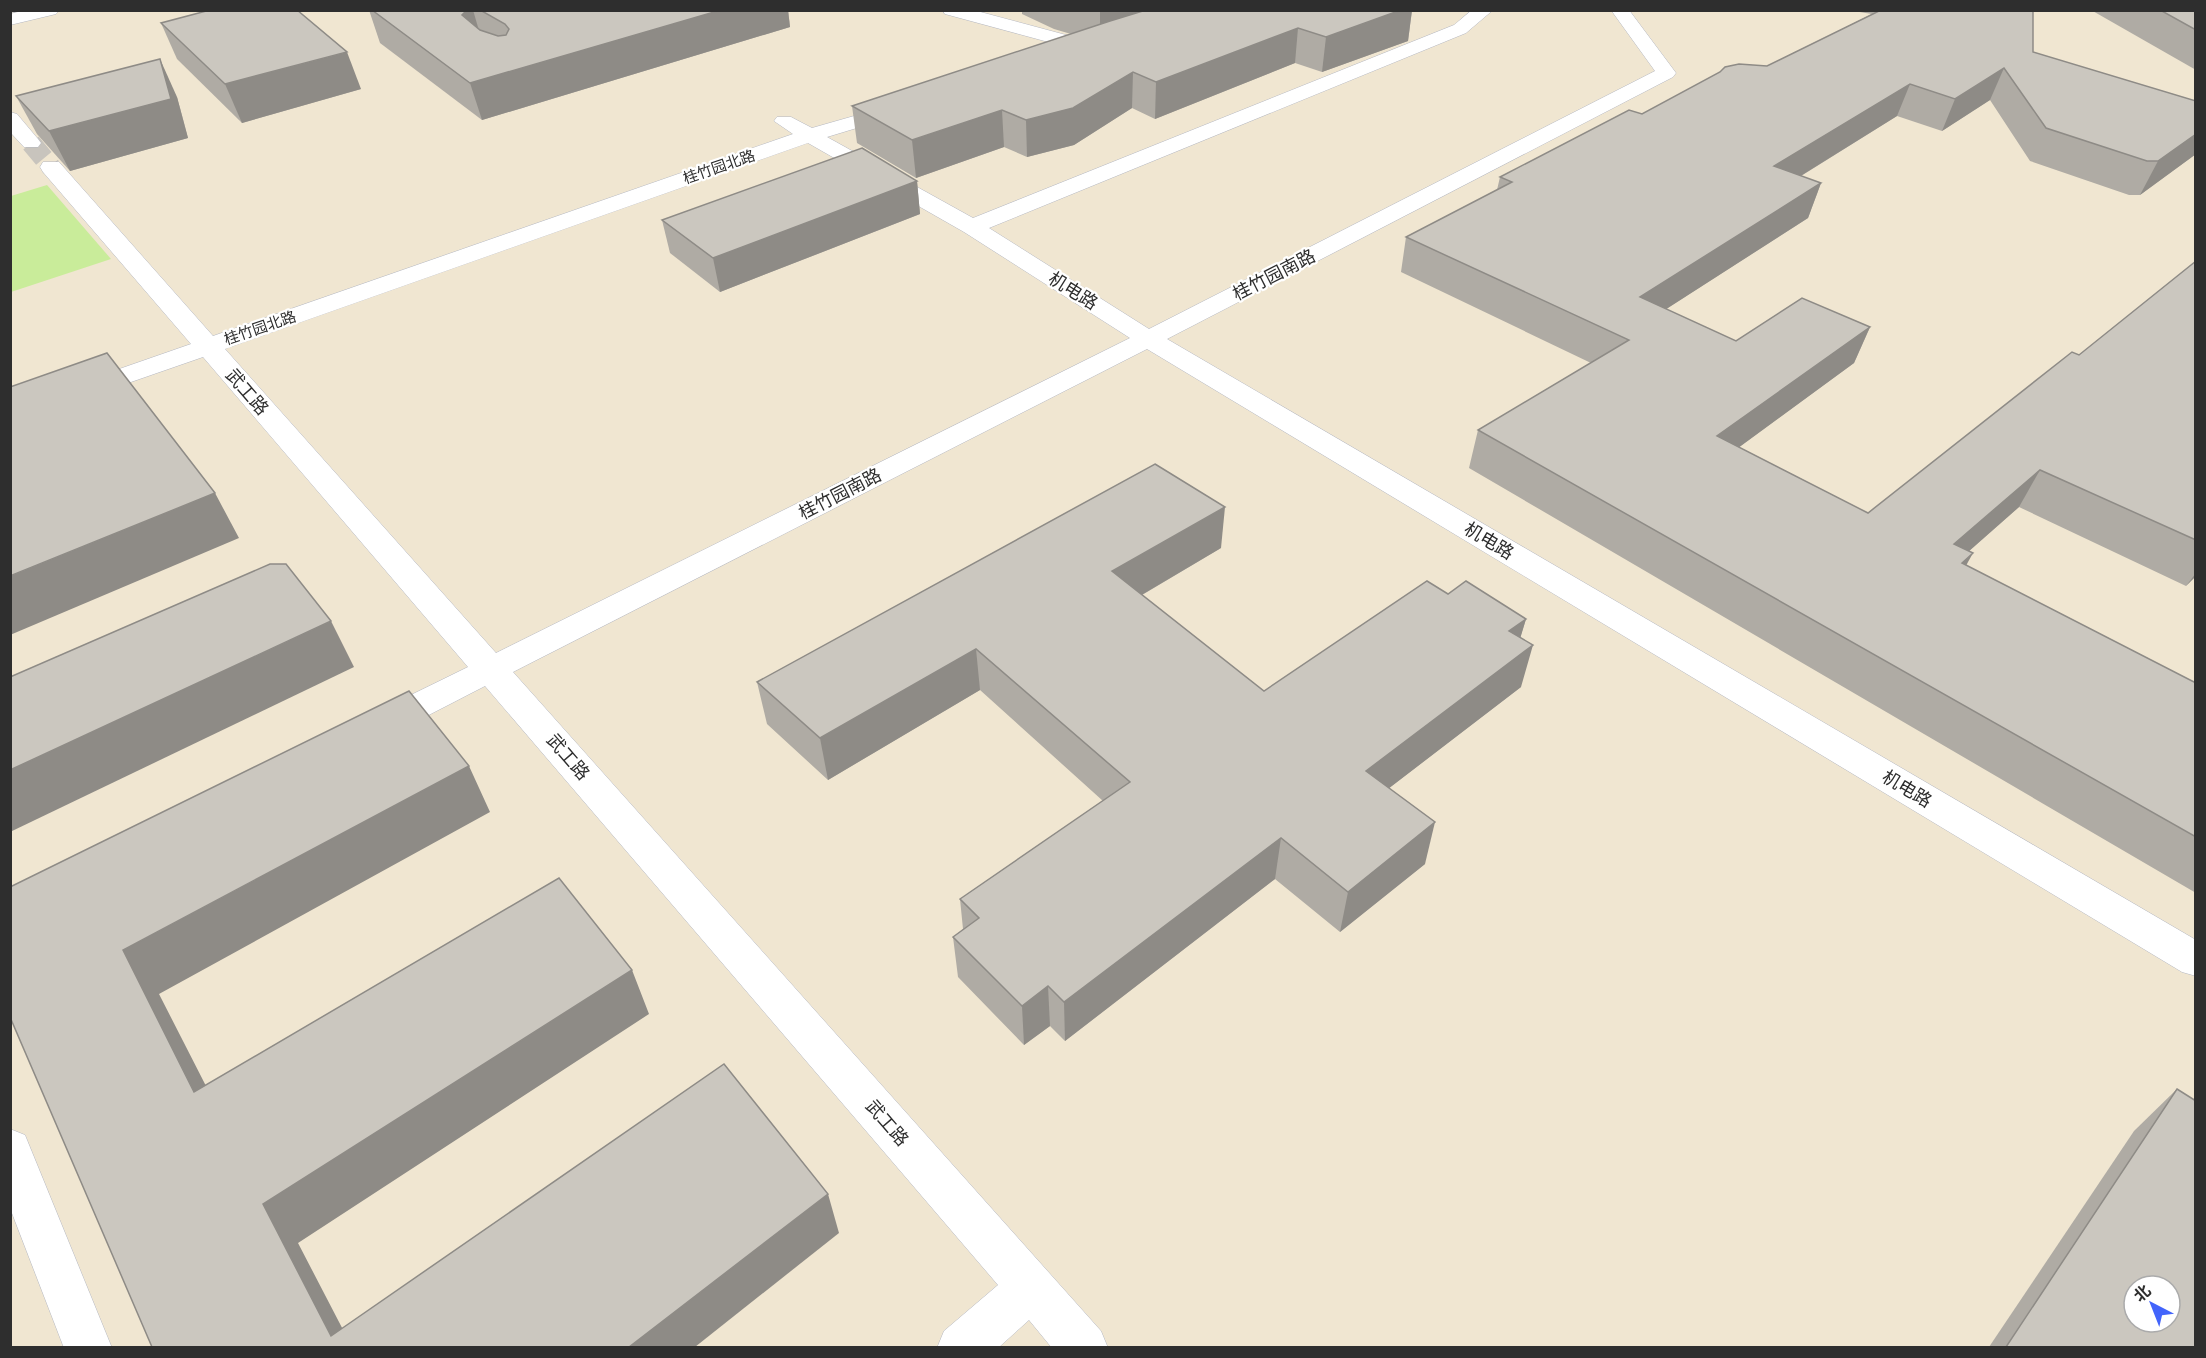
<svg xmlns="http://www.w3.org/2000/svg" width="2206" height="1358" font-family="'IBM Plex Sans','Noto Sans SC',sans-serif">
  <rect width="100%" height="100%" fill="#efe9e1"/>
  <path fill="#f0e6d1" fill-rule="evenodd" d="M10,11H2195V1347H11ZM2134,1286H2170V1322H2134Z"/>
  <polygon fill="#c9ec9a" points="47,185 111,259 11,292 11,196"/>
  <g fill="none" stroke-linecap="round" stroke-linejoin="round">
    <polyline stroke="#c8c4bd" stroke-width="20" stroke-dasharray="20 10" stroke-linecap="butt" points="31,143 51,167"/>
    <g stroke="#b4b7c1" stroke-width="1">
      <g id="minor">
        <polygon points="26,10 59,10 56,14 10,25 10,14"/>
        <polygon points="942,10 973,10 1107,46 1109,50 1100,56 945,14"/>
        <path d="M1472,10H1493L1466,33L989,228L1149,329L1655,71L1611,10H1629L1676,73L1673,77L1167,339L2196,940V976L2182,972L1147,349L513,672L1101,1331L1108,1348H1052L1029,1320L998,1348H937L944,1331L998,1285L485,686L392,734L380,737L368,734L363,725L368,716L468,667L203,357L10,424V407L191,344L43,172L40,167L43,162H59L213,336L793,134L774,121L777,117H791L812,128L896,104L903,106L906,110L903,114L827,137L973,218L1454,25ZM808,143L964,232L1130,338L496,653L225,349Z"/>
        <polygon points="10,112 17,114 38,139 41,143 38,147 24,147 10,132"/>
        <polygon points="10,1129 25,1135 112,1348 64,1348 10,1208"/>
      </g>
    </g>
    <use href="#minor" fill="#fff" fill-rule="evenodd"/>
  </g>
  <g fill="#afaba4">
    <polygon points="369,10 788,10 790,27 482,120 380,43"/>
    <polygon points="1022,10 1412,10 1408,41 1322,72 1295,63 1155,119 1132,108 1074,145 1027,157 1004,147 916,178 857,143 852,106 1071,34 1054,29 1022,14"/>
    <polygon points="1847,10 2033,10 2033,52 2196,101 2196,154 2140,195 2129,195 2030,161 1990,100 1942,131 1897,116 1801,176 1821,183 1808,218 1666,309 1736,341 1870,327 1854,363 1739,447 1868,513 2079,355 2196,261 2196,576 2186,586 2019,507 1969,551 1966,565 2196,683 2196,893 1469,468 1478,430 1591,363 1401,272 1406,237 1497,190 1500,177 1642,114 1767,66 1872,14"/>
    <polygon points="2091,10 2196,10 2196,70"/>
    <polygon points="161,23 361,89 242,123 177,59"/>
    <polygon points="16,96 177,97 188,138 70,171 37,134"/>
    <polygon points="917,181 920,214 720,292 670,253 662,220"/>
    <polygon points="1221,548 1142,595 1264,691 1448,594 1526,619 1520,638 1521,687 1389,788 1425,864 1340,932 1275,879 1065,1041 1050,1026 1024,1045 958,977 953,937 963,929 960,899 1103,801 980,690 828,780 767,724 757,682"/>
    <polygon points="2177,1089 2196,1347 1989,1347 2134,1131"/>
  </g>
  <g fill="#8e8b86">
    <polygon points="467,10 473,10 482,41 462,15"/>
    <polygon points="721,10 788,10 790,27 482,120 470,83"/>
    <polygon points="1100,10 1206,10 1100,42"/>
    <polygon points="1401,10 1412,10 1408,41 1322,72 1326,37"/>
    <polygon points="1298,28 1295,63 1155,119 1156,82"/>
    <polygon points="347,52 361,89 242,123 225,84"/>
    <polygon points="160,59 177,97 188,138 70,171 49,131"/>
    <polygon points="2004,68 1990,100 1942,131 1955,99"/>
    <polygon points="1133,72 1132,108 1074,145 1027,157 1026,120"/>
    <polygon points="1910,84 1897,116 1762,200 1774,166"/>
    <polygon points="1002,110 1004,147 916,178 912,140"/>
    <polygon points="2196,134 2196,154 2140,195 2158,161"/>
    <polygon points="917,181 920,214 720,292 713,258"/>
    <polygon points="1821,183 1808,218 1629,333 1640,297"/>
    <polygon points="1870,327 1854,363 1704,473 1717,436"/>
    <polygon points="2040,470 2019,507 1934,582 1954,544"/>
    <polygon points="215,493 239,538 10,635 10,576"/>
    <polygon points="1225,507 1221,548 1111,613 1112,571"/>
    <polygon points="1973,553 1952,591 1962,563"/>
    <polygon points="2196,573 2196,576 2186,586"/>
    <polygon points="1526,619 1514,659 1533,645 1521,687 1358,812 1366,771 1509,631"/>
    <polygon points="331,621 354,667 10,832 10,770"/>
    <polygon points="976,649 980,690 828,780 820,738"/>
    <polygon points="469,766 490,812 159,994 230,1133 194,1092 123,950"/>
    <polygon points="1435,822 1425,864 1340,932 1348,892"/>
    <polygon points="1281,838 1275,879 1065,1041 1064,1002"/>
    <polygon points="632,970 649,1014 298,1243 352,1347 331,1336 263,1204"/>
    <polygon points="1048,986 1050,1026 1024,1045 1022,1006"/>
    <polygon points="828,1194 839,1233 695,1347 629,1347"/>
  </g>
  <g fill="#cbc7bf" stroke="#8e8b86" stroke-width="1.5" fill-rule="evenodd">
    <polygon points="210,10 297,10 347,52 225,84 161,23"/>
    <polygon points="372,10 467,10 462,15 480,30 498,36 506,35 509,29 505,24 480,10 721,10 470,83"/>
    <polygon points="1146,10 1401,10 1326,37 1298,28 1156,82 1133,72 1073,108 1026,120 1002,110 912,140 852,106 1110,21"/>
    <polygon points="1881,10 2033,10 2033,52 2196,101 2196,134 2158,161 2147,161 2046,128 2004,68 1955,99 1910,84 1774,166 1821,183 1640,297 1736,341 1802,298 1870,327 1717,436 1868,513 2072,352 2079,355 2196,261 2196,540 2040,470 1954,544 1973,553 1962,563 2196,683 2196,837 1478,430 1629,340 1406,237 1512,182 1500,177 1629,110 1642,114 1720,72 1725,67 1739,64 1767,66"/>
    <polygon points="2160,10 2196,10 2196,30"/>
    <polygon points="160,59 171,99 49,131 16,96"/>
    <polygon points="862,148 917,181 713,258 662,220"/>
    <polygon points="107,353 215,493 10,576 10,387"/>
    <polygon points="1155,464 1225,507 1112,571 1264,691 1427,581 1448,594 1466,581 1526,619 1509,631 1533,645 1366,771 1435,822 1348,892 1281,838 1064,1002 1048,986 1022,1006 953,937 979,918 960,899 1130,782 976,649 820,738 757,682"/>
    <polygon points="270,564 286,564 331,621 10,770 10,677"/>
    <polygon points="409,691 469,766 123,950 194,1092 559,878 632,970 263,1204 331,1336 724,1064 828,1194 629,1347 152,1347 10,1017 10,887"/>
    <path d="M2177,1089L2196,1101V1347H2006ZM2134,1286H2170V1322H2134Z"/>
  </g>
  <g text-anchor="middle" stroke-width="4.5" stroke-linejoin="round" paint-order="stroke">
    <g font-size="15" fill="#2e2e2e" stroke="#fff">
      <text transform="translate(719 167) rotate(-19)" y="5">桂竹园北路</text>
      <text transform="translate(260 328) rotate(-19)" y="5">桂竹园北路</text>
    </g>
    <g font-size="18" fill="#2e2e2e" stroke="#fff">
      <text transform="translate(1274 275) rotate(-27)" y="6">桂竹园南路</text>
      <text transform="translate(1073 291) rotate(32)" y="6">机电路</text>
      <text transform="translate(247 392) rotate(49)" y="6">武工路</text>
      <text transform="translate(840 494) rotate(-27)" y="6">桂竹园南路</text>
      <text transform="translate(1489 541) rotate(31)" y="6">机电路</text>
      <text transform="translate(568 757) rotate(49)" y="6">武工路</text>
      <text transform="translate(1907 789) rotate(31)" y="6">机电路</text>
      <text transform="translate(887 1123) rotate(49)" y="6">武工路</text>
    </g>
  </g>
  <rect width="2206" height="1358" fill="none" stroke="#2e2e2e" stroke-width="24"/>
  <g transform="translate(2152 1304) rotate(318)"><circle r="28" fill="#ffffff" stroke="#ababab" stroke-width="1.5"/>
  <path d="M0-4.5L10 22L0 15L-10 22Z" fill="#4264fb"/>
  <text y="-9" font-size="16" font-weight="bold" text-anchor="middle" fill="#2e2e2e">北</text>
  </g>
</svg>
